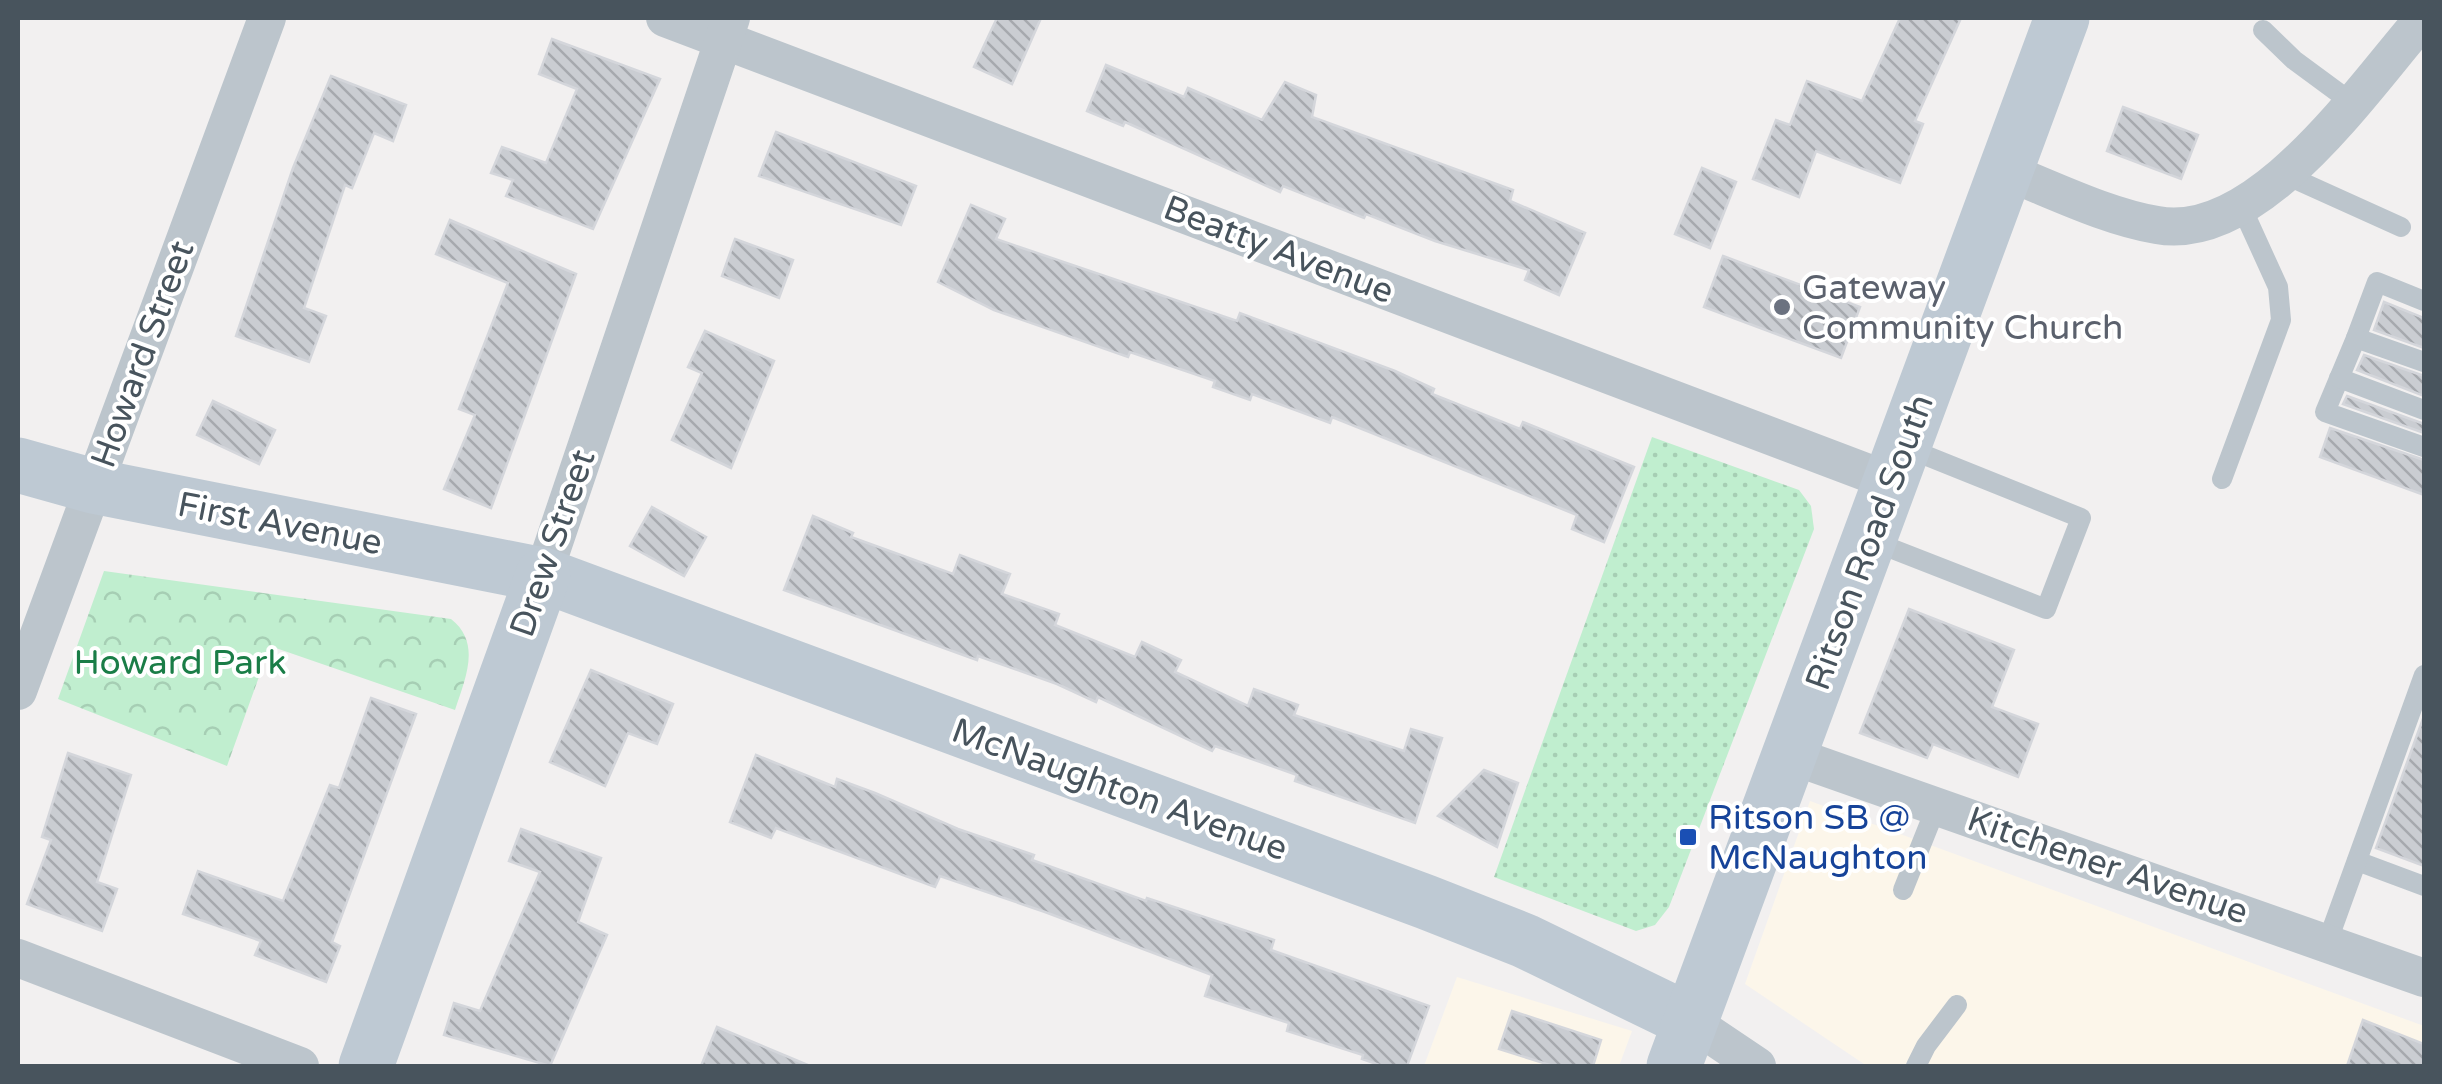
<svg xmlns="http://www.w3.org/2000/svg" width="2442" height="1084" font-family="'Varela Round',sans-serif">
  <defs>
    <pattern id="grass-dots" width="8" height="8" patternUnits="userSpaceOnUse" patternTransform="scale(2.5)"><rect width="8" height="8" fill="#c0eecf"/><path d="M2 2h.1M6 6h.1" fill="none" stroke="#a6ceb4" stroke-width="1.8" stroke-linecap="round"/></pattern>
    <pattern id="park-crowns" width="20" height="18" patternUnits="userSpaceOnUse" patternTransform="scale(2.5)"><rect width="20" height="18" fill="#c0eecf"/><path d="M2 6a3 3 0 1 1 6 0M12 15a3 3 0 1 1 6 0" fill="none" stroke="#a6ceb4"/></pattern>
    <pattern id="building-back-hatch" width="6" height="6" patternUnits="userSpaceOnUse" patternTransform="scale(2.5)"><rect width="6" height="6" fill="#cacdd2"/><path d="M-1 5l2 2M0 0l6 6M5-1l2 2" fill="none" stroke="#a6a9ae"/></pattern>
  </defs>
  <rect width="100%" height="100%" fill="#f2f0f0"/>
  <g fill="#fcf6ea">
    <polygon points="1810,801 2424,1026 2424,1066 1867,1066 1745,984"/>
    <polygon points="1457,977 1632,1031 1619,1066 1424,1066"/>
  </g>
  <polygon fill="url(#grass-dots)" points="1652,437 1799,490 1811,506 1814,529 1669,907 1655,925 1636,931 1494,877"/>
  <path fill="url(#park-crowns)" d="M104,571L451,619C482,643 465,679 455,710L270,646L227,766L58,699Z"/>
  <g fill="url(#building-back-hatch)" stroke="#d4d6db" stroke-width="2.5">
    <polygon points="997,18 1041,18 1012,84 974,67"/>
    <polygon points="1900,18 1961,18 1915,121 1923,124 1900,183 1816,151 1799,197 1753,179 1776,120 1790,125 1807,81 1862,101"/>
    <polygon points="552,39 660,79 593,229 506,196 513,180 491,173 502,147 546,163 577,89 539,74"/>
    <polygon points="1106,65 1184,97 1188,88 1262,120 1285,82 1316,95 1312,117 1513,190 1510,201 1585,233 1559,295 1525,280 1529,270 1435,241 1366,214 1364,218 1283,186 1280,192 1125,122 1123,126 1087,111"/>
    <polygon points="331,76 406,105 393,141 374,133 352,188 345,185 304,308 326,316 309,362 236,336 293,168"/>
    <polygon points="2123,107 2198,135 2181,179 2107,151"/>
    <polygon points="776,132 916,186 901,225 759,176"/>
    <polygon points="1702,168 1736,182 1710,248 1675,234"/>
    <polygon points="971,205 1005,219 996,239 1237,321 1240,313 1395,371 1434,389 1432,394 1520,429 1523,422 1634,467 1604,542 1572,529 1577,515 1332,417 1330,423 1252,394 1250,400 1213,387 1215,381 1130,352 1128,357 994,310 938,282"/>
    <polygon points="450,220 576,274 491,508 444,489 475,415 459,409 508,283 436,254"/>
    <polygon points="735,239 793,260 779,298 722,276"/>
    <polygon points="1723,256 1860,307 1841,358 1704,307"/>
    <polygon points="2384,302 2424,318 2424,348 2374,330"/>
    <polygon points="705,331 774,361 731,468 672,440 702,373 688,367"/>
    <polygon points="2364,355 2424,376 2424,396 2357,370"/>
    <polygon points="2347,396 2424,424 2424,433 2343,404"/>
    <polygon points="213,401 275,430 259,464 197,435"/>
    <polygon points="2330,428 2424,460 2424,495 2320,457"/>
    <polygon points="652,507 706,537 684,576 630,546"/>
    <polygon points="813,516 853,533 851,537 953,574 960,555 1010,574 1002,594 1059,614 1055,625 1135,657 1142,642 1181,660 1175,672 1248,706 1254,689 1298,705 1294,715 1404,751 1411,729 1442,738 1415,823 1295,781 1297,775 1215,746 1212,751 1098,697 1096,702 1057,684 978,656 977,660 784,590"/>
    <polygon points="1909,609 2014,650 1992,707 2038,724 2018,777 1933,744 1927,758 1860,733"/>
    <polygon points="591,670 673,704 657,744 628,733 605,786 550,762"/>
    <polygon points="371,698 416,714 332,942 340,946 326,982 255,955 261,941 183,914 198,871 283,901 330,785 339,788"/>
    <polygon points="2424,716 2424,866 2376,848"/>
    <polygon points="68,753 131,775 97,882 117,889 102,931 27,904 51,840 42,837"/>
    <polygon points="756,755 835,787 837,779 875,793 958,829 1034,855 1032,860 1146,901 1147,898 1274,940 1271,950 1429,1006 1407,1066 1382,1066 1362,1059 1363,1055 1287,1031 1289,1023 1205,996 1212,975 1045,912 940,876 935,887 776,828 771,838 730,822"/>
    <polygon points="1484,770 1518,783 1497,847 1438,816"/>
    <polygon points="521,829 601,858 578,922 607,935 550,1066 444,1035 454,1003 480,1011 540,872 509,861"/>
    <polygon points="1512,1011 1601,1040 1593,1066 1553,1066 1499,1049"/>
    <polygon points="2363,1020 2424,1044 2424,1066 2347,1066"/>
    <polygon points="717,1027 810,1066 701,1066"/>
  </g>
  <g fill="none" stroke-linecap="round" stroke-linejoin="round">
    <g stroke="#bcc5cc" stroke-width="20">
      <polyline points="2263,30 2294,60 2351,102"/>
      <polyline points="2286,175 2401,227"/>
      <polyline points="2424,301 2377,282 2356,338 2424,362"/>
      <polyline points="2356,338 2325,412 2424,447"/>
      <polyline points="2339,378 2424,410"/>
      <polyline points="2222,479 2281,320 2278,287 2242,208"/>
      <polyline points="1872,541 2046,609 2081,518 1907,448"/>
      <polyline points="2357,861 2424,886"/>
      <polyline points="1903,890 1937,805"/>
      <polyline points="2327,943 2424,675"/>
      <polyline points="1916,1066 1926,1046 1957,1005"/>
    </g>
    <g stroke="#bcc5cc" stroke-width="38">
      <polyline points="665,18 1892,482"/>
      <path d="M2005,171C2054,190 2105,216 2157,225C2259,244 2364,86 2424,18"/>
      <polyline points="543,575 731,18"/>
      <polyline points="18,691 267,18"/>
      <polyline points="1790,755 2424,978"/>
      <polyline points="18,958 300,1066"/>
      <polyline points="1690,1021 1757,1066"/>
    </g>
    <g stroke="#bec9d3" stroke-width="55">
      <polyline points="18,465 93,486 543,575 1426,902 1525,941 1690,1021"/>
      <polyline points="366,1066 543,575"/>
      <polyline points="1674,1066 2062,18"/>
    </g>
  </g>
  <circle fill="#6b7280" stroke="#fff" stroke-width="4" cx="1782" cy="307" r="10"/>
  <rect fill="#1a4fb4" stroke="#fff" stroke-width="4" x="1678" y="827" width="20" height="20" rx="5"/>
  <g text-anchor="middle" stroke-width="8" stroke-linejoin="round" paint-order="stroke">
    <g font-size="35" fill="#48545d" stroke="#fff">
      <text transform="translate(1279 249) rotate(21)" y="12">Beatty Avenue</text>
      <text transform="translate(142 354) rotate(-70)" y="12">Howard Street</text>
      <text transform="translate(280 523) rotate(11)" y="12">First Avenue</text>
      <text transform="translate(1869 542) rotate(-70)" y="12">Ritson Road South</text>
      <text transform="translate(552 543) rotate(-71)" y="12">Drew Street</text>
      <text transform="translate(1120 789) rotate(20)" y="12">McNaughton Avenue</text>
      <text transform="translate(2108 865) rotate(19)" y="12">Kitchener Avenue</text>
    </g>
    <g font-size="35" fill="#5b616d" stroke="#fff" text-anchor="start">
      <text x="1802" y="299">Gateway<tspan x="1802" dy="40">Community Church</tspan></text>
    </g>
    <g font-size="35" fill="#1a7d47" stroke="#fff">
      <text x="180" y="674">Howard Park</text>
    </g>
    <g font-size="35" fill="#164399" stroke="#fff" text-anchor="start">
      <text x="1708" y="829">Ritson SB @<tspan x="1708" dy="40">McNaughton</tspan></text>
    </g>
  </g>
  <rect width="2442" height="1084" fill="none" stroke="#48545d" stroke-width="40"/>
</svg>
